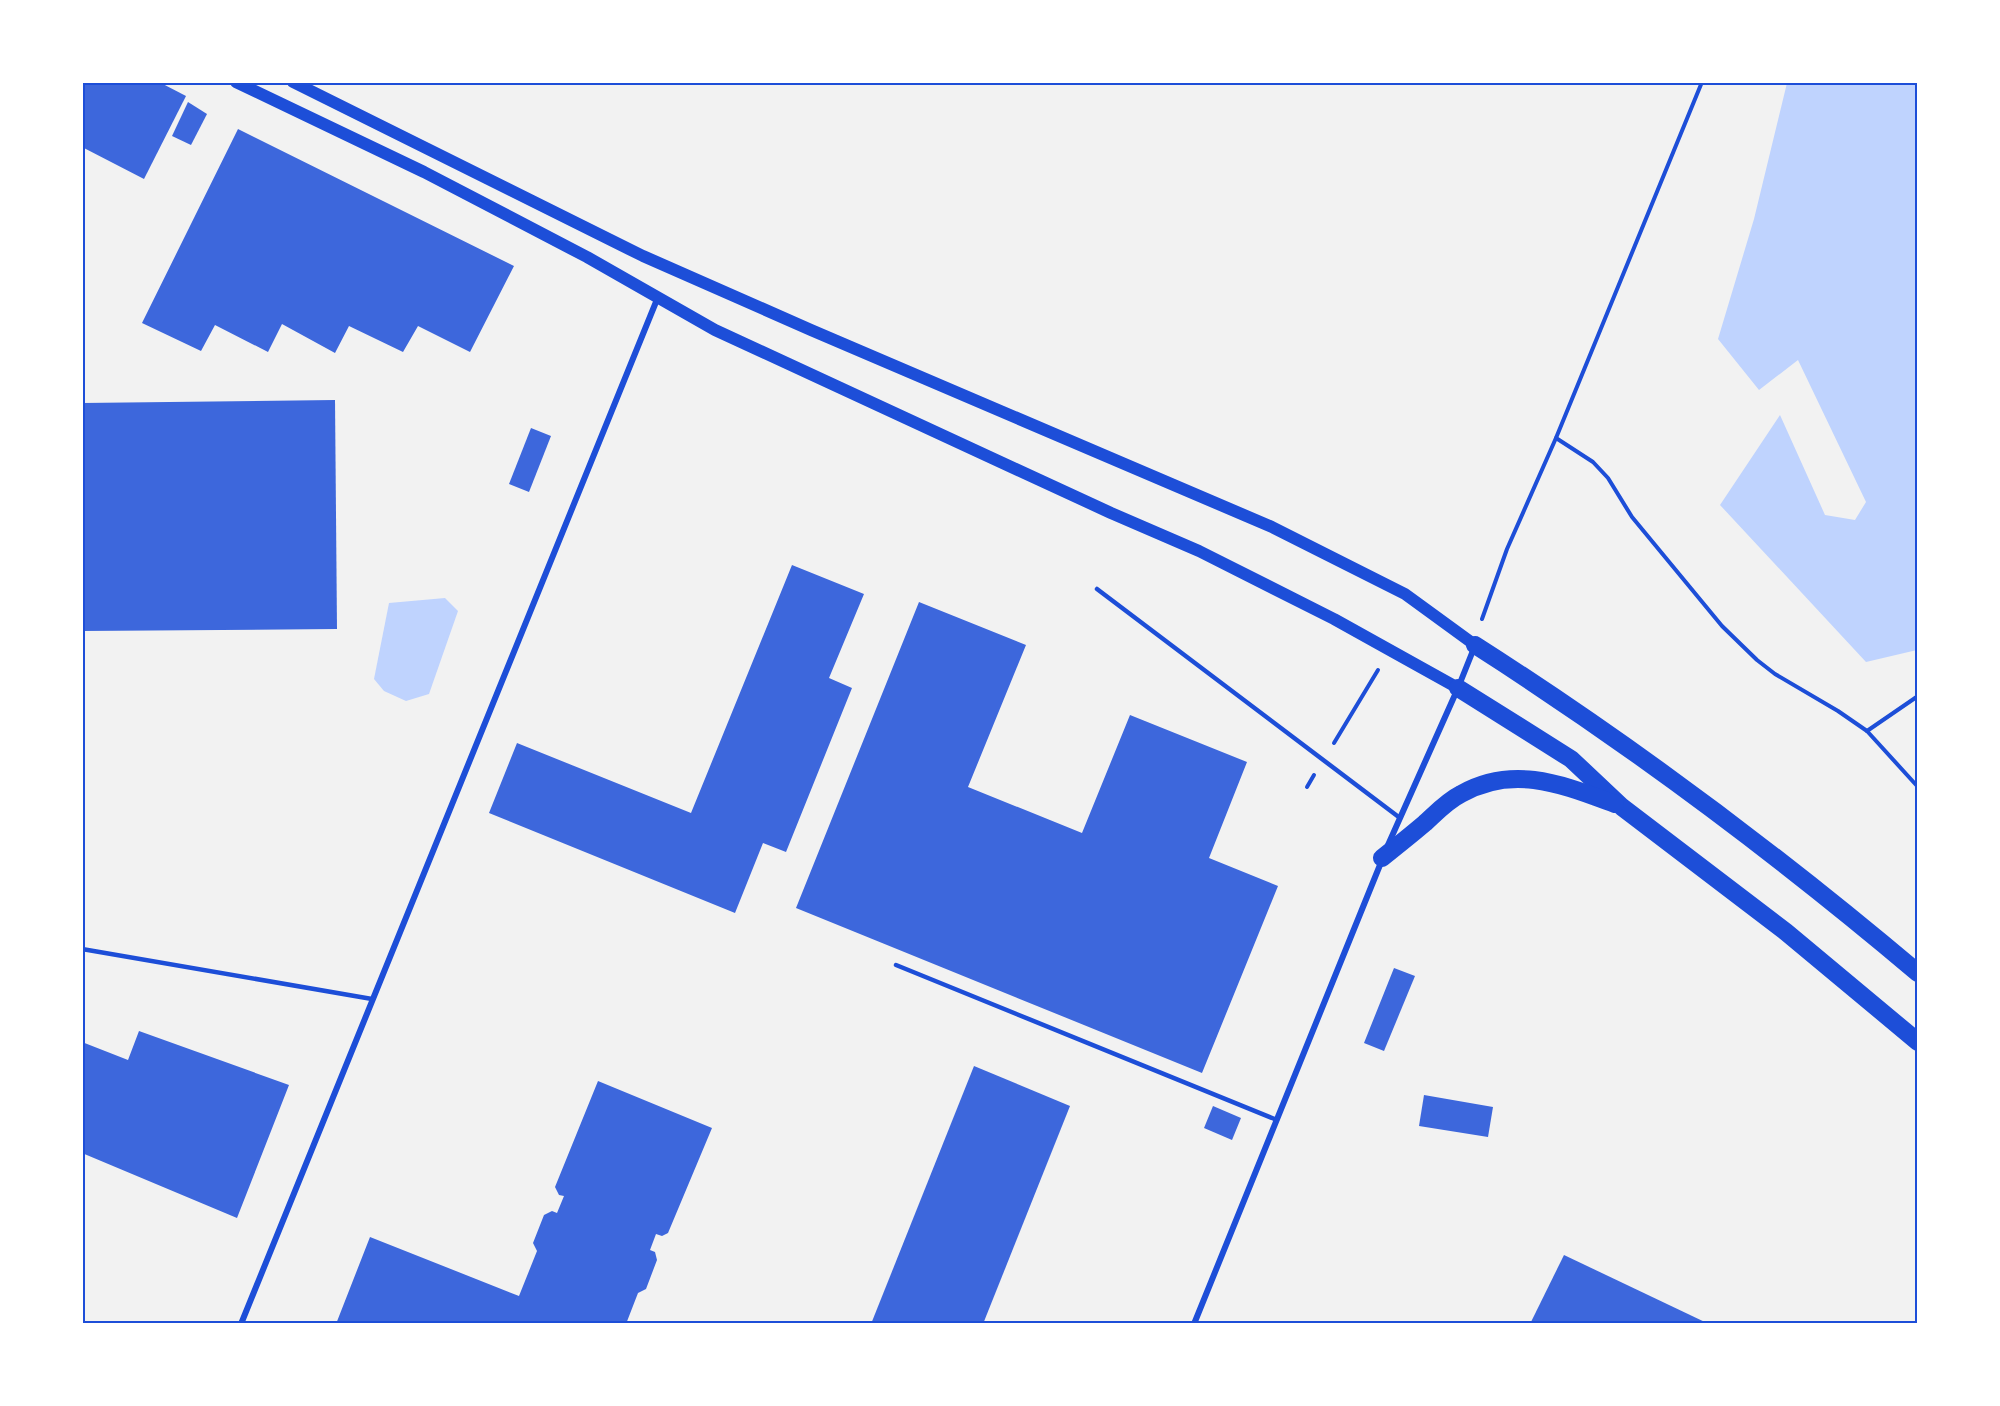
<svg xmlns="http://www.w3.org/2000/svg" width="2000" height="1406" font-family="Bitter,serif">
  <rect width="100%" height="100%" fill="#f2f2f2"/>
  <g fill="#bfd3fe">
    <polygon points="1787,83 1917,83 1917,650 1866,662 1720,505 1780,415 1825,515 1855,520 1866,502 1798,360 1759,390 1718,339 1754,219"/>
    <polygon points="445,598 458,611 429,694 406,701 384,691 374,679 389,603"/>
  </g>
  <g fill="#3d67dc">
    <polygon points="82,82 159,82 186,96 144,179 82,147"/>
    <polygon points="188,102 207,114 191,145 172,136"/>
    <polygon points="238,129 514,266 470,352 418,326 403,352 349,326 335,353 282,324 268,352 215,325 201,351 142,323"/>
    <polygon points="335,400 337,629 82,631 82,403"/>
    <polygon points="531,428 551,436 529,492 509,484"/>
    <polygon points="792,565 864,594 829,678 852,688 786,852 763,843 735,913 489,813 517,743 691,813"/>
    <polygon points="919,602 1026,645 968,787 1082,833 1130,715 1247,762 1209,858 1278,886 1202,1073 796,908"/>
    <polygon points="1394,968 1415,976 1384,1051 1364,1043"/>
    <polygon points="139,1031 289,1085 237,1218 82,1153 82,1042 128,1060"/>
    <polygon points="974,1066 1070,1106 983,1324 871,1324"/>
    <polygon points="598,1081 712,1128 668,1233 662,1236 656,1234 650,1250 655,1252 657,1260 646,1289 638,1293 626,1324 336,1324 370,1237 519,1296 537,1251 533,1243 544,1215 552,1211 557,1213 564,1196 559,1195 555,1187"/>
    <polygon points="1424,1095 1493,1107 1488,1137 1419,1126"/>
    <polygon points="1213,1106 1241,1118 1232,1140 1204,1128"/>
    <polygon points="1564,1255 1709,1324 1530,1324"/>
  </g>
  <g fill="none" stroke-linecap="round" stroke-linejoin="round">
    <g stroke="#1d4ed8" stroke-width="4">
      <polyline points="1556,438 1593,462 1608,478 1632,517 1722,626 1757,660 1775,674 1838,711 1867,731 1918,787"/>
      <polyline points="1482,619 1507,549 1556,438 1702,82"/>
      <polyline points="1867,731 1918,696"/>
      <polyline points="1334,743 1378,670"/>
      <polyline points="1307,787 1314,775"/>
    </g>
    <g stroke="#1d4ed8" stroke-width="4.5">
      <polyline points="1097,589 1400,818"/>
      <polyline points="82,949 372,999"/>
      <polyline points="896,965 1277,1120"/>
    </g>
    <g stroke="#1d4ed8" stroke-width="6">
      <polyline points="1388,845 1458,688 1474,648"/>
      <polyline points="241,1324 658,297"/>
      <polyline points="1194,1324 1382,860"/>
    </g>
    <g stroke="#1d4ed8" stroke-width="12">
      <polyline points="236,82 424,172 587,257 715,330 1111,513 1199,551 1334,619 1458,688"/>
      <polyline points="293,82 643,256 811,330 1272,527 1405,594 1475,645"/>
    </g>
    <g stroke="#1d4ed8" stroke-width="18">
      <path d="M1475,645C1630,744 1777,854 1918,973"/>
      <polyline points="1458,688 1571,759 1622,807 1786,932 1918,1042"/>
      <path d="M1382,858C1397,846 1411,835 1425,823C1436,813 1447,801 1461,794C1514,764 1563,785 1615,804"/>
    </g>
  </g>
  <rect width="2000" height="1406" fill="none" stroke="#ffffff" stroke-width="168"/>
  <rect x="84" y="84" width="1832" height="1238" fill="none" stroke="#1d4ed8" stroke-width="2"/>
</svg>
